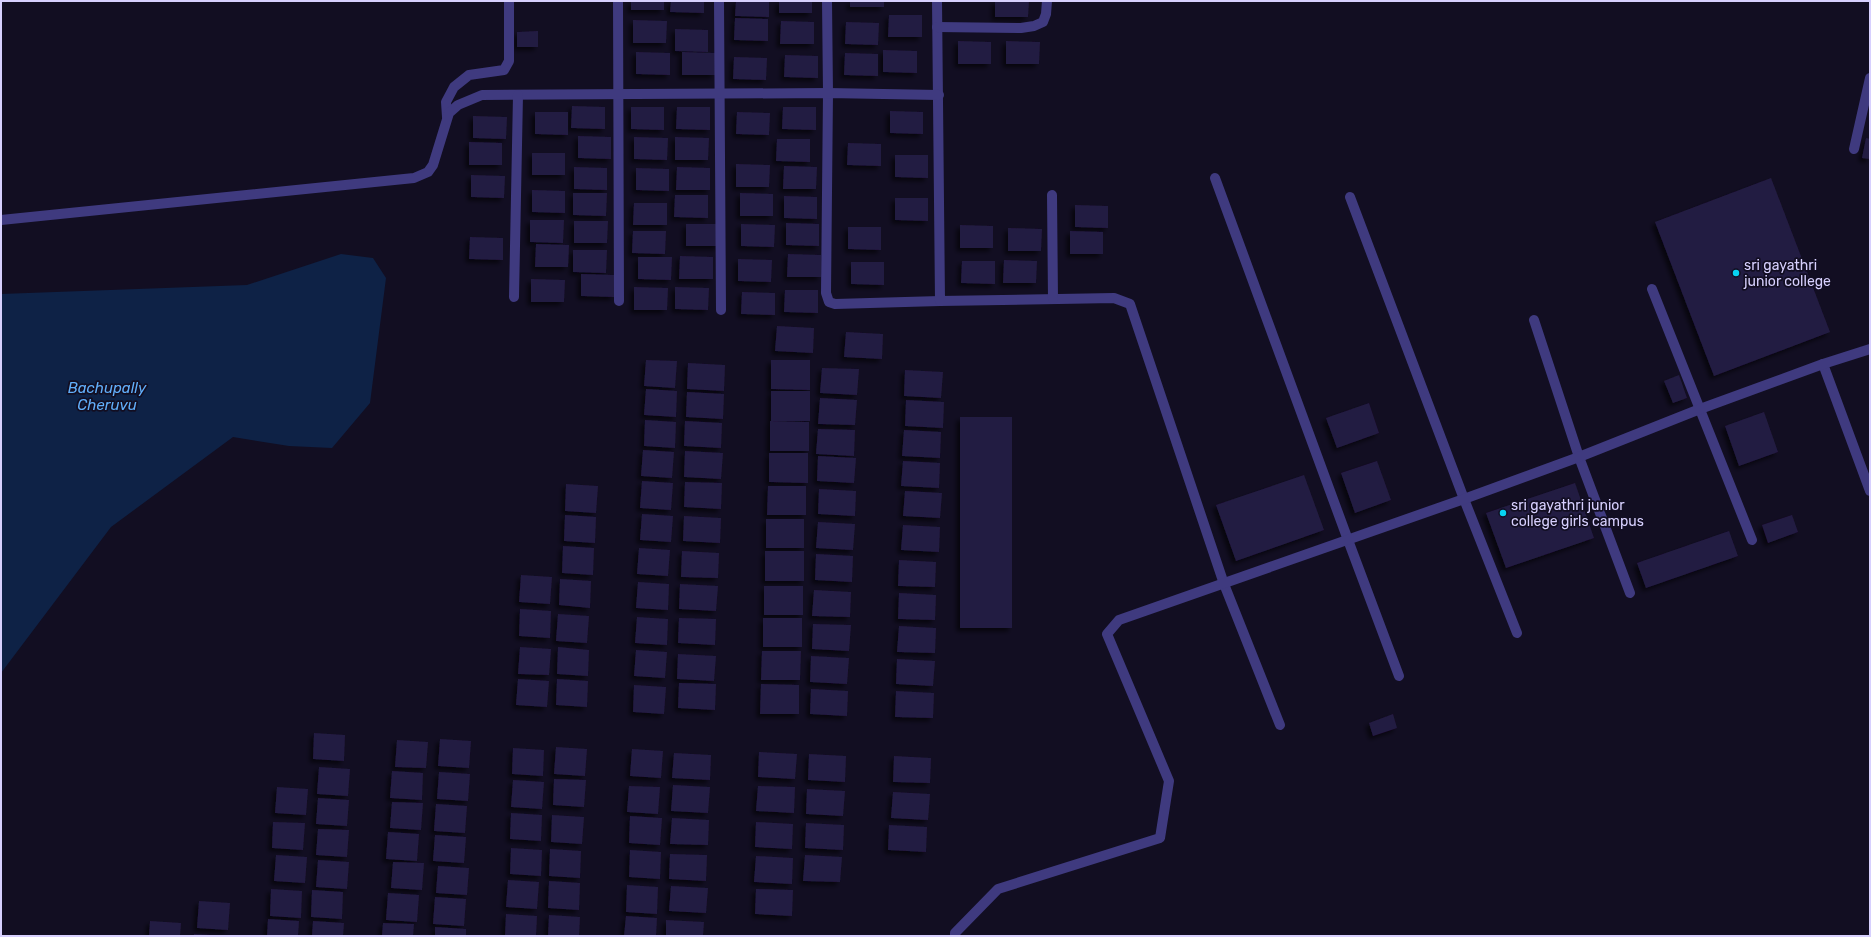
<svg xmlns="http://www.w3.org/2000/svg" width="1871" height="937" font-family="Rubik,sans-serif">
  <defs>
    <filter id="shadow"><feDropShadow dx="-3.5" dy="3.5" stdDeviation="2" flood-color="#0009"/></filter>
  </defs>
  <rect width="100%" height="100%" fill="#120e22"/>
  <polygon fill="#0e2246" points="341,254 373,258 386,278 370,403 332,448 289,446 233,437 111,527 1,673 1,294 247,285"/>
  <g fill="#241b42" filter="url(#shadow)">
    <rect x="631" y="1" width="33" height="9"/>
    <polygon points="671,1 704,1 704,13 670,12"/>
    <polygon points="736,1 769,1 769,17 735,16"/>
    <rect x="779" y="1" width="33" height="12"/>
    <rect x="850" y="1" width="34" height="6"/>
    <polygon points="995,1 1029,1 1028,17 995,17"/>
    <polygon points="889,15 922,15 922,37 888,37"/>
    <polygon points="735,18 768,19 768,41 734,40"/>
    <polygon points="633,20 667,21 666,43 633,43"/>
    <polygon points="781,21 814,22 814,44 780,44"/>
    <polygon points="846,22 879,23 878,45 845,44"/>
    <polygon points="675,29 708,30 708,52 675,51"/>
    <polygon points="538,31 538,47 517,47 517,32"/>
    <polygon points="958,41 991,42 991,64 958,64"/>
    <polygon points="1006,41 1040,42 1039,64 1006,64"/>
    <polygon points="883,50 917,51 917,73 883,72"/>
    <polygon points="636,52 670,53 670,75 636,74"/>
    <polygon points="682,52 716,53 715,75 682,75"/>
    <polygon points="845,53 878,54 878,76 844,75"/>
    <polygon points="785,55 818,56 818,78 784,77"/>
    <polygon points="734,57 767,58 766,80 733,79"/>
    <polygon points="572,106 605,107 605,129 571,128"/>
    <polygon points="631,107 664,107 664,130 631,129"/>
    <polygon points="677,107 710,107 710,130 676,129"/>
    <polygon points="783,107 816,107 816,130 782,129"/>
    <polygon points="890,111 923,112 923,134 890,133"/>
    <polygon points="535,112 568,112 568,135 535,134"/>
    <polygon points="737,112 770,113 769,135 736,134"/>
    <polygon points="473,116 507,117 506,139 473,138"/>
    <polygon points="578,136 611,137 611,159 578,158"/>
    <polygon points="634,137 668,138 667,160 634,159"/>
    <polygon points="675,137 709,138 708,160 675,160"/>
    <polygon points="1866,138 1870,139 1870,159 1862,158"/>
    <polygon points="777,139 810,139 810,162 776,161"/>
    <polygon points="469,142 502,143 502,165 469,165"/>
    <polygon points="848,143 881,144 881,166 847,165"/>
    <rect x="532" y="153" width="33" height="22"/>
    <polygon points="895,155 928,155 928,178 895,177"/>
    <polygon points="736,164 770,165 769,187 736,187"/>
    <polygon points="784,166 817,167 816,189 783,189"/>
    <polygon points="574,167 607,168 607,190 574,189"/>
    <polygon points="677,167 710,168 710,190 676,190"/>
    <polygon points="636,168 669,169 669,191 636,190"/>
    <polygon points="471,175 505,176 504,198 471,197"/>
    <polygon points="1771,178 1830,332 1714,376 1655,222"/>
    <polygon points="532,190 565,191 565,213 532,212"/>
    <polygon points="573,193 607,193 606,216 573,215"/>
    <polygon points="740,193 773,194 773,216 740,216"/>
    <polygon points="675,195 708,195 708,218 674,217"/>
    <polygon points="784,196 817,197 817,219 784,218"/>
    <polygon points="895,198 928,198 928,221 895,220"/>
    <polygon points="634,203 667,203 667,225 633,225"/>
    <polygon points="1075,205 1108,206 1108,228 1075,227"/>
    <polygon points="530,220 564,220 563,243 530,242"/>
    <polygon points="574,221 608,221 607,243 574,243"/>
    <polygon points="786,223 819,224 819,246 786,245"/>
    <rect x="686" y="224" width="33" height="22"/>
    <polygon points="741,224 775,225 774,247 741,246"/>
    <polygon points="960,225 993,226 993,248 960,248"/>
    <polygon points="848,227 881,227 881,250 848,249"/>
    <polygon points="1008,228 1042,229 1041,251 1008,251"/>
    <polygon points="633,231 666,231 665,254 632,253"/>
    <polygon points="1070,231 1103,232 1103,254 1070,254"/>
    <polygon points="470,237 503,238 503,260 469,259"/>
    <polygon points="536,244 569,245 568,267 535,267"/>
    <polygon points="573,250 607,250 606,273 573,272"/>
    <polygon points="788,254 821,255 821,277 787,277"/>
    <polygon points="680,256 713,257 713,279 679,279"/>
    <polygon points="638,257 672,257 671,280 638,279"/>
    <polygon points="738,259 772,260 771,282 738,281"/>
    <polygon points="1004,260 1037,261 1036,283 1003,283"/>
    <polygon points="962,261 995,261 995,284 961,283"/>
    <polygon points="851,262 884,262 884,285 851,284"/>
    <polygon points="581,274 614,275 614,297 581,296"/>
    <polygon points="531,279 565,280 564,302 531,302"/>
    <polygon points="634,287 668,288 667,310 634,310"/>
    <polygon points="675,287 709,288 708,310 675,309"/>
    <polygon points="785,290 818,290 818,313 784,312"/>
    <polygon points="742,292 775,293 775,315 741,314"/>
    <polygon points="777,326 814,328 813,353 775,351"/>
    <polygon points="846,332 883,334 882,359 844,357"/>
    <polygon points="646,360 677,361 675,388 644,386"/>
    <polygon points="771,360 810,360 810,390 771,389"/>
    <polygon points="688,363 725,365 724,391 687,389"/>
    <polygon points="822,368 859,369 857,395 820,393"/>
    <polygon points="905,370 943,372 941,398 904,396"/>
    <polygon points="1679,375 1687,398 1673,403 1664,381"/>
    <polygon points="646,389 677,391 676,417 644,415"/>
    <rect x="771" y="391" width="39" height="30"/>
    <polygon points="687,392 724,394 723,419 686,417"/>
    <polygon points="820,398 857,400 855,425 818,424"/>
    <polygon points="906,400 944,402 943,428 905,426"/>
    <polygon points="1369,403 1379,433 1337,448 1326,418"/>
    <polygon points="1764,412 1778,452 1739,466 1725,426"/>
    <rect x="960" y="417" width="52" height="211"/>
    <polygon points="645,420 676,422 675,448 644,446"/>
    <polygon points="685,421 722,423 721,448 684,446"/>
    <polygon points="770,421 809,422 809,451 770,451"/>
    <polygon points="818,429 855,430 854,456 816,454"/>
    <polygon points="904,430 941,432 940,458 902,456"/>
    <polygon points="643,450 674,452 672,478 641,476"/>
    <polygon points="685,451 723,453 721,479 684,477"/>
    <polygon points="769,453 808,453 808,483 769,482"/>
    <polygon points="818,456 856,458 854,483 817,481"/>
    <polygon points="903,461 940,463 939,488 901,486"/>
    <polygon points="1377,461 1391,500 1355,513 1341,473"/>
    <polygon points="1304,475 1324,530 1236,561 1216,505"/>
    <polygon points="642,481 673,483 671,510 640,508"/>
    <polygon points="685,482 722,483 721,509 684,507"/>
    <polygon points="1575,483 1594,538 1506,568 1486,513"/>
    <polygon points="566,484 598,486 596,513 565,511"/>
    <polygon points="768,486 806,486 806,515 767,515"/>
    <polygon points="819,489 856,491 855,516 818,514"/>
    <polygon points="905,491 942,493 940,518 903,516"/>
    <polygon points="642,514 673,516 671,542 640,540"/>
    <polygon points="565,515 596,517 595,543 564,541"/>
    <polygon points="1792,515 1798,532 1768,543 1762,525"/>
    <polygon points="684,516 721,518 720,543 683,541"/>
    <rect x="766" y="519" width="38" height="29"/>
    <polygon points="818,522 855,524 853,550 816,548"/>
    <polygon points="903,525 940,527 939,552 901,550"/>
    <polygon points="1729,531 1738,556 1646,588 1637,563"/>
    <polygon points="563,546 594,548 593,575 562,573"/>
    <polygon points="639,548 670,550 668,576 637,574"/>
    <polygon points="682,551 719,553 718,578 681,577"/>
    <rect x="765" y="551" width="39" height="30"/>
    <polygon points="816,554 853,556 852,582 815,580"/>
    <polygon points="899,560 936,562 935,587 898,586"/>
    <polygon points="521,575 552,577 550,604 519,602"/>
    <polygon points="560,579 591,581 590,608 559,605"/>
    <polygon points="638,582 669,584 668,610 636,608"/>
    <polygon points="680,584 718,586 716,611 679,609"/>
    <rect x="764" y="586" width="39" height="29"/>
    <polygon points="814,590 851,592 850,617 812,616"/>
    <polygon points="899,593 936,595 935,620 898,619"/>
    <polygon points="520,609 551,611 550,638 519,636"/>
    <polygon points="558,614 589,616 587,643 556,641"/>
    <polygon points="637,617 668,619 667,645 635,643"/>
    <polygon points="679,618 716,619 715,645 678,643"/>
    <rect x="763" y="618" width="39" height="29"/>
    <polygon points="813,624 851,625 849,651 812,649"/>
    <polygon points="899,626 936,628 935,653 897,652"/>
    <polygon points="520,647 551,649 549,675 518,674"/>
    <polygon points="558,647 589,650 588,676 557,674"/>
    <polygon points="636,650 667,652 665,678 634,676"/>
    <polygon points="762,651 801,651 800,680 761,680"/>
    <polygon points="678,654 716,656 714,681 677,679"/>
    <polygon points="811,656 849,658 847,684 810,682"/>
    <polygon points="897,659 935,661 933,686 896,684"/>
    <polygon points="518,679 549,681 547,707 516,705"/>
    <polygon points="557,679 588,681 587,707 556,705"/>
    <polygon points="679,683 716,684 715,710 678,708"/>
    <polygon points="761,684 799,685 799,714 760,714"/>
    <polygon points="634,685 666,687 664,714 633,712"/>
    <polygon points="811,689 848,691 847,716 810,714"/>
    <polygon points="896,691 934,693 933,718 895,717"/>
    <polygon points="1393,714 1397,728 1373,736 1369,723"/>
    <polygon points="314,733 345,735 344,761 313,759"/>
    <polygon points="440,739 471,741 469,768 438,766"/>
    <polygon points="397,740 428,742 426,768 395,767"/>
    <polygon points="556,747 587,749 585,776 554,774"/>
    <polygon points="513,748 544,750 543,776 512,774"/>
    <polygon points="632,749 663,751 661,778 630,776"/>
    <polygon points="759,752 797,754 795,779 758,777"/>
    <polygon points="674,753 711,755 710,780 672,778"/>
    <polygon points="809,754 846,756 845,782 808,780"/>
    <polygon points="894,756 931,758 930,783 893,782"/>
    <polygon points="319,767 350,769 348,796 317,794"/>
    <polygon points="392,771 423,773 422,800 390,798"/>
    <polygon points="439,772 470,774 468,801 437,799"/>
    <polygon points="554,779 586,780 584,807 553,805"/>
    <polygon points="513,780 544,782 542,809 511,807"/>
    <polygon points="673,785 710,787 708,813 671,811"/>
    <polygon points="629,786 660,787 658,814 627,812"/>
    <polygon points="758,786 795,787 794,813 756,811"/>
    <polygon points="277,787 308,789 306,815 275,813"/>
    <polygon points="807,789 845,791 843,816 806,814"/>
    <polygon points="893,792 930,794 928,820 891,818"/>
    <polygon points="318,798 349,800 347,826 316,824"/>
    <polygon points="392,802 423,803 421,830 390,828"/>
    <polygon points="436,804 467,806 465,833 434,831"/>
    <polygon points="511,813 542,815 541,841 510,839"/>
    <polygon points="552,815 584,817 582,844 551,842"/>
    <polygon points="630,816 662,818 660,845 629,843"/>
    <polygon points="672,818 709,820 708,845 670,844"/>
    <polygon points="273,822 305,823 303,850 272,848"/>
    <polygon points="756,822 793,824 792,849 755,847"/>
    <polygon points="806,823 844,825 843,850 805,848"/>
    <polygon points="889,825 927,827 926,852 888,850"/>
    <polygon points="318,829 349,830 347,857 316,855"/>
    <polygon points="388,832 419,834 417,861 386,859"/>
    <polygon points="435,835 466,837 464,863 433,861"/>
    <polygon points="511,848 542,850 541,876 510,874"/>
    <polygon points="550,849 581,851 580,878 549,876"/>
    <polygon points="630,850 661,852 660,879 629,877"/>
    <polygon points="670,854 707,855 706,881 669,879"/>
    <polygon points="276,855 307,857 305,883 274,881"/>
    <polygon points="805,855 842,857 840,882 803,881"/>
    <polygon points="756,856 793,858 792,884 754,882"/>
    <polygon points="318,860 349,862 347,889 316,887"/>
    <polygon points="393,862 424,863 422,890 391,888"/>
    <polygon points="438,866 469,868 467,895 436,893"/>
    <polygon points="508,880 539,882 537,909 506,907"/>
    <polygon points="549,881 580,883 579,910 548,908"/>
    <polygon points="627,885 658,887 657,914 626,912"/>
    <polygon points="671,886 708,888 706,913 669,911"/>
    <polygon points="271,889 302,891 301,918 270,916"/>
    <polygon points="756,889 793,890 792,916 755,914"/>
    <polygon points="312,890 343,892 342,919 311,917"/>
    <polygon points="388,893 419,895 417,922 386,920"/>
    <polygon points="435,897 466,899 464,926 433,924"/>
    <polygon points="199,901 230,903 228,930 197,928"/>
    <polygon points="506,914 537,916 536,936 505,936"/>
    <polygon points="549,915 580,917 579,936 548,936"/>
    <polygon points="626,916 657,918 656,936 624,936"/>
    <polygon points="268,919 299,921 298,936 267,936"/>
    <polygon points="666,920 704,922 703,936 666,936"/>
    <polygon points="150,921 181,923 180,936 149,936"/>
    <polygon points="313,921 344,923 343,936 312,936"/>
    <polygon points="383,923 414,924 413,936 382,936"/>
    <polygon points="435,927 466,929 466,936 435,936"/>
    <polygon points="194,934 211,935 211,936 194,936"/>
  </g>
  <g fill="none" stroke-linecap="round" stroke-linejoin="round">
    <g stroke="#3f3a7f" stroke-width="10">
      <polyline points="618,1 619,301"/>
      <polyline points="719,1 721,310"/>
      <polyline points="827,1 828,93 826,293 829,302 835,304 940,301"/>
      <polyline points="937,1 940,301 1114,298 1130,304 1224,584 1280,725"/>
      <polyline points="937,27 1021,28 1034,26 1043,22 1046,14 1047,1"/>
      <polyline points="447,117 446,102 454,87 469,75 504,70 509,61 509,1"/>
      <polyline points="1854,149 1870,78"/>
      <polyline points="1215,178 1348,540 1399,676"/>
      <polyline points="1052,195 1053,299"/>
      <polyline points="1350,197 1464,499 1517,633"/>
      <polyline points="1,220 414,178 428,172 433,165 449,113 458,105 482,95 828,93 939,95"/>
      <polyline points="1652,289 1752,540"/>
      <polyline points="514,297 518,95"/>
      <polyline points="1534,320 1579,457 1630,593"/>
      <polyline points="1823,364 1870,491"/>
      <polyline points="955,936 955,933 998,889 1160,838 1169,781 1107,634 1119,620 1464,499 1579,457 1700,409 1823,364 1870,349"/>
    </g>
  </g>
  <g fill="#07d3f3" stroke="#120e22" stroke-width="1.5">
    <circle cx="1736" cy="273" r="4"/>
    <circle cx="1503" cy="513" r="4"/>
  </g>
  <g text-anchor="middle" stroke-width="3.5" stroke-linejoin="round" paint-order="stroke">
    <g font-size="14" fill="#d7d0fe" stroke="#120e22" text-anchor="start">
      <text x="1744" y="270">sri gayathri<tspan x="1744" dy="16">junior college</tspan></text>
      <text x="1511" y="510">sri gayathri junior<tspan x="1511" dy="16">college girls campus</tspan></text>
    </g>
    <g font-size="15" font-style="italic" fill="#61aefa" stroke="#120e22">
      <text x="107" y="393">Bachupally<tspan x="107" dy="17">Cheruvu</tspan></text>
    </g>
  </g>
  <rect width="1871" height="937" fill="none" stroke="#d7d0fe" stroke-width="4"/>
</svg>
